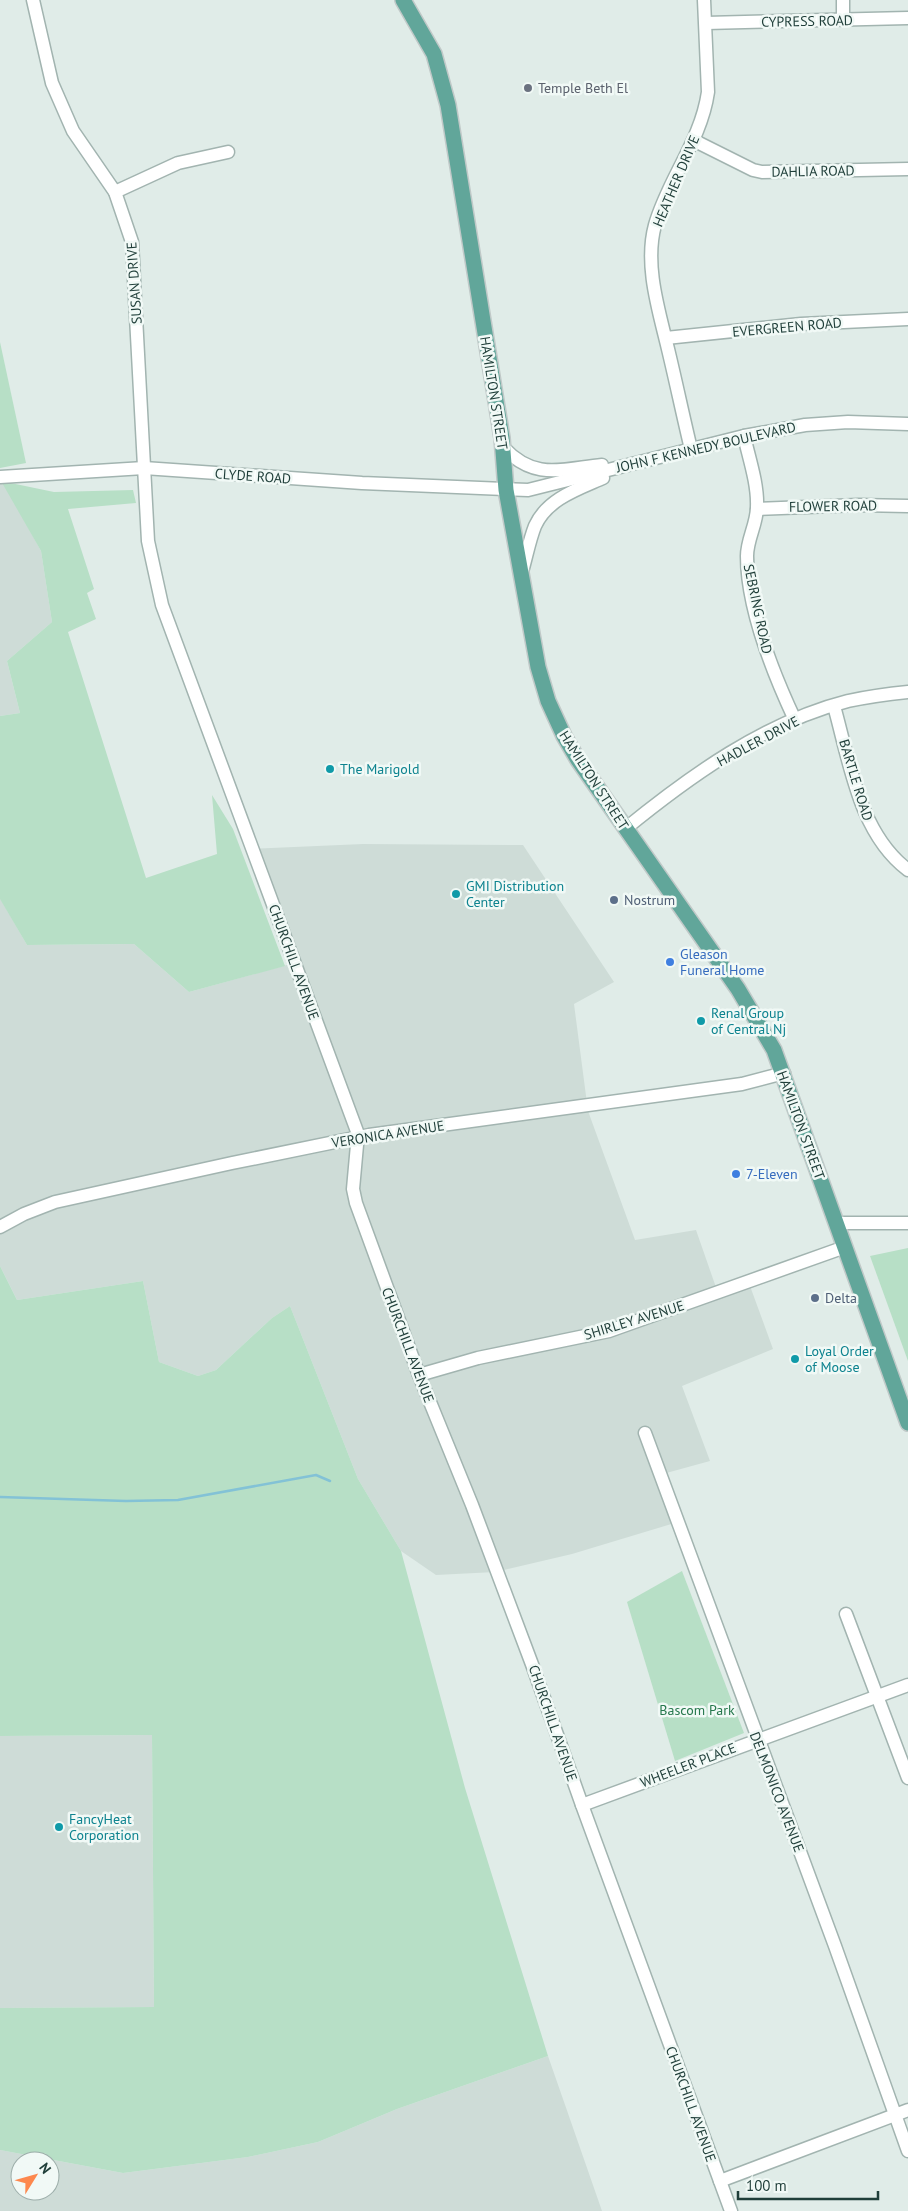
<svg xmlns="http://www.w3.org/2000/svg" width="908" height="2211" font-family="'PT Sans',sans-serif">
  <rect width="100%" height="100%" fill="#e0ece8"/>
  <g fill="#cedcd7" fill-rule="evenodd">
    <polygon points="0,476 41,551 52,622 7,661 20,713 0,716"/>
    <polygon points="363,844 523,845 614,982 574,1004 588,1111 635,1240 696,1230 719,1296 750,1286 773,1349 682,1386 710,1461 659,1475 678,1522 572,1554 495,1572 436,1575 401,1551 358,1479 290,1306 272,1318 216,1370 198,1376 159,1362 143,1281 17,1300 0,1266 0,898 27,945 134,944 189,992 294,963 250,849"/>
    <polygon points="152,1735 154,2007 0,2008 0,1736"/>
    <path d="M548,2056L602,2211H0V2150L123,2173L248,2157L318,2142L397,2109ZM20,2161H50V2191H20Z"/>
  </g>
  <g fill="#b7dfc6">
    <polygon points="0,342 26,463 0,468"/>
    <polygon points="1,481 54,492 133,490 136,503 68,509 94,589 87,593 96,619 68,632 146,878 217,854 212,795 233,829 285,966 189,992 134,944 27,945 0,899 0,716 20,713 7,661 52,622 41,551"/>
    <polygon points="908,1248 908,1361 870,1256"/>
    <polygon points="0,1266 17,1300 143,1281 159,1362 198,1376 216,1370 272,1318 290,1306 358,1479 401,1551 465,1788 548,2056 397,2109 318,2142 248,2157 123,2173 0,2150 0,2008 154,2007 152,1735 0,1736"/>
    <polygon points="682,1571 744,1733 675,1761 627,1602"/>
  </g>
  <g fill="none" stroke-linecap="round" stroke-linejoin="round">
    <polyline stroke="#83c2d6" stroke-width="2.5" points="0,1497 126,1501 178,1500 316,1475 330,1481"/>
    <g stroke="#a2b4b0" stroke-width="15">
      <g id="minor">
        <polyline points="33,0 52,83 73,131 115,192 132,242 148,541 162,605 358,1134 353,1189 356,1203 419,1375 472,1505 533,1667 582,1805 731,2211"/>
        <polyline points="843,0 843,20"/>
        <polyline points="706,23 908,18"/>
        <polyline points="695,141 753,170 762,172 908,169"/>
        <polyline points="115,192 178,163 228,152"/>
        <polyline points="666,338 801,324 908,319"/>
        <path d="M744,436C749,458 758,484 757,507C757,524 747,539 747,556C747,608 773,673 795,720"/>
        <path d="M503,447C534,481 562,469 602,465"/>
        <path d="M691,449C683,416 676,382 668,349C659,311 644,265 655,225C668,179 701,141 708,92L704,0"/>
        <polyline points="0,477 144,468 362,483 528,490 744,436 805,425 848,422 908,424"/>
        <polyline points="757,509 858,505 908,506"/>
        <path d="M521,575C526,559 529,541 535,526C547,499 578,489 603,478"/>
        <path d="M834,706C850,763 859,833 908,870"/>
        <path d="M625,829C690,776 765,722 848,701C867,697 888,694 908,692"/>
        <polyline points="837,1223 908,1223"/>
        <polyline points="0,1227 24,1214 55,1202 232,1163 369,1135 742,1084 784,1073"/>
        <polyline points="419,1375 478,1358 609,1331 845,1247"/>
        <polyline points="645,1433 835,1946 908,2151"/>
        <polyline points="846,1614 908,1778"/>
        <polyline points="582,1805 908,1685"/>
        <polyline points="720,2181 908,2110"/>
      </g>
    </g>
    <g stroke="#c0c9c8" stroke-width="18">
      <polyline id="major" points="403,0 434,54 448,105 502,438 506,490 538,667 548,701 564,736 578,760 738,989 774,1050 908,1423"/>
    </g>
    <use href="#minor" stroke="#fff" stroke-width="12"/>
    <use href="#major" stroke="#61a69a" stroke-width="15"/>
  </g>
  <circle fill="#6b7280" stroke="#f1f9f6" stroke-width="2" cx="528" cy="88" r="5"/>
  <g fill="#0f9aa8" stroke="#f1f9f6" stroke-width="2">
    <circle cx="330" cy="769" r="5"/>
    <circle cx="456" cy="894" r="5"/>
    <circle cx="701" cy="1021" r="5"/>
    <circle cx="795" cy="1359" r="5"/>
    <circle cx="59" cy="1827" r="5"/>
  </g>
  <g fill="#5c6f8a" stroke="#f1f9f6" stroke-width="2">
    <circle cx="614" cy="900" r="5"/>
    <circle cx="815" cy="1298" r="5"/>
  </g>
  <g fill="#3f7fe0" stroke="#f1f9f6" stroke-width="2">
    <circle cx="670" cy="962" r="5"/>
    <circle cx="736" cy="1174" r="5"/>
  </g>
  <g text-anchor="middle" stroke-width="5" stroke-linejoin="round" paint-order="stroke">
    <g font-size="14" fill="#1f3e39" stroke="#f1f9f6">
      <text transform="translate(807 21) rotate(-1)" y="5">CYPRESS ROAD</text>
      <text transform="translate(813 171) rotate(-1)" y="5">DAHLIA ROAD</text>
      <text transform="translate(676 181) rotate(-67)" y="5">HEATHER DRIVE</text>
      <text transform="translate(134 283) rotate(-94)" y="5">SUSAN DRIVE</text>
      <text transform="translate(787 327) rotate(-5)" y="5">EVERGREEN ROAD</text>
      <text transform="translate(494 393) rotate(81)" y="5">HAMILTON STREET</text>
      <text transform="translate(706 447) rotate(-13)" y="5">JOHN F KENNEDY BOULEVARD</text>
      <text transform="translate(253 476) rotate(4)" y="5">CLYDE ROAD</text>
      <text transform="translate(833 506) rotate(-1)" y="5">FLOWER ROAD</text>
      <text transform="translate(758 609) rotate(78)" y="5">SEBRING ROAD</text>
      <text transform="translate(758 741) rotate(-28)" y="5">HADLER DRIVE</text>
      <text transform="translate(594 780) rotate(57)" y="5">HAMILTON STREET</text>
      <text transform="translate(856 780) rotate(73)" y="5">BARTLE ROAD</text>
      <text transform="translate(294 962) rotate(70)" y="5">CHURCHILL AVENUE</text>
      <text transform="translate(801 1125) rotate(70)" y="5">HAMILTON STREET</text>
      <text transform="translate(388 1134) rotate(-9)" y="5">VERONICA AVENUE</text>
      <text transform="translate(634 1320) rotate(-17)" y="5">SHIRLEY AVENUE</text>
      <text transform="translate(408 1345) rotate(69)" y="5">CHURCHILL AVENUE</text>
      <text transform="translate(553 1723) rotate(71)" y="5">CHURCHILL AVENUE</text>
      <text transform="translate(688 1765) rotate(-21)" y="5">WHEELER PLACE</text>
      <text transform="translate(777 1792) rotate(69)" y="5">DELMONICO AVENUE</text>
      <text transform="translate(691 2104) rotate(70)" y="5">CHURCHILL AVENUE</text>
    </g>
    <g font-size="14" fill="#5b616d" stroke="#f1f9f6" text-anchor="start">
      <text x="538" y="93">Temple Beth El</text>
    </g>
    <g font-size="14" fill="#0d838f" stroke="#f1f9f6" text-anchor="start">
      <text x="340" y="774">The Marigold</text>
      <text x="466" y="891">GMI Distribution<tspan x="466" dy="16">Center</tspan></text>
      <text x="711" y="1018">Renal Group<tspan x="711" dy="16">of Central Nj</tspan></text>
      <text x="805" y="1356">Loyal Order<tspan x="805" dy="16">of Moose</tspan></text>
      <text x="69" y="1824">FancyHeat<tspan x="69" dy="16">Corporation</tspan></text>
    </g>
    <g font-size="14" fill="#4e5e75" stroke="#f1f9f6" text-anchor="start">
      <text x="624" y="905">Nostrum</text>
      <text x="825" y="1303">Delta</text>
    </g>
    <g font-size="14" fill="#366cbe" stroke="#f1f9f6" text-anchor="start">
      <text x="680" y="959">Gleason<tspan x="680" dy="16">Funeral Home</tspan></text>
      <text x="746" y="1179">7-Eleven</text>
    </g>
    <g font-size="14" fill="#26784d" stroke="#f1f9f6">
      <text x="697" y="1715">Bascom Park</text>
    </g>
  </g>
  <g transform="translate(35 2176) rotate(53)"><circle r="24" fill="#f1f9f6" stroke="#9daeaa"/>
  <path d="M0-4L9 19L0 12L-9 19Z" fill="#fd884e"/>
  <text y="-8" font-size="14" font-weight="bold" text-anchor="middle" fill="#1f3e39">N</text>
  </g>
  <path d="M738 2191v8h140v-8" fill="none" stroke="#1f3e39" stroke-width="2.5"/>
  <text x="746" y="2191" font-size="15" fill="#1f3e39" stroke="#f1f9f6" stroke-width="4" paint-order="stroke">100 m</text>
</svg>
